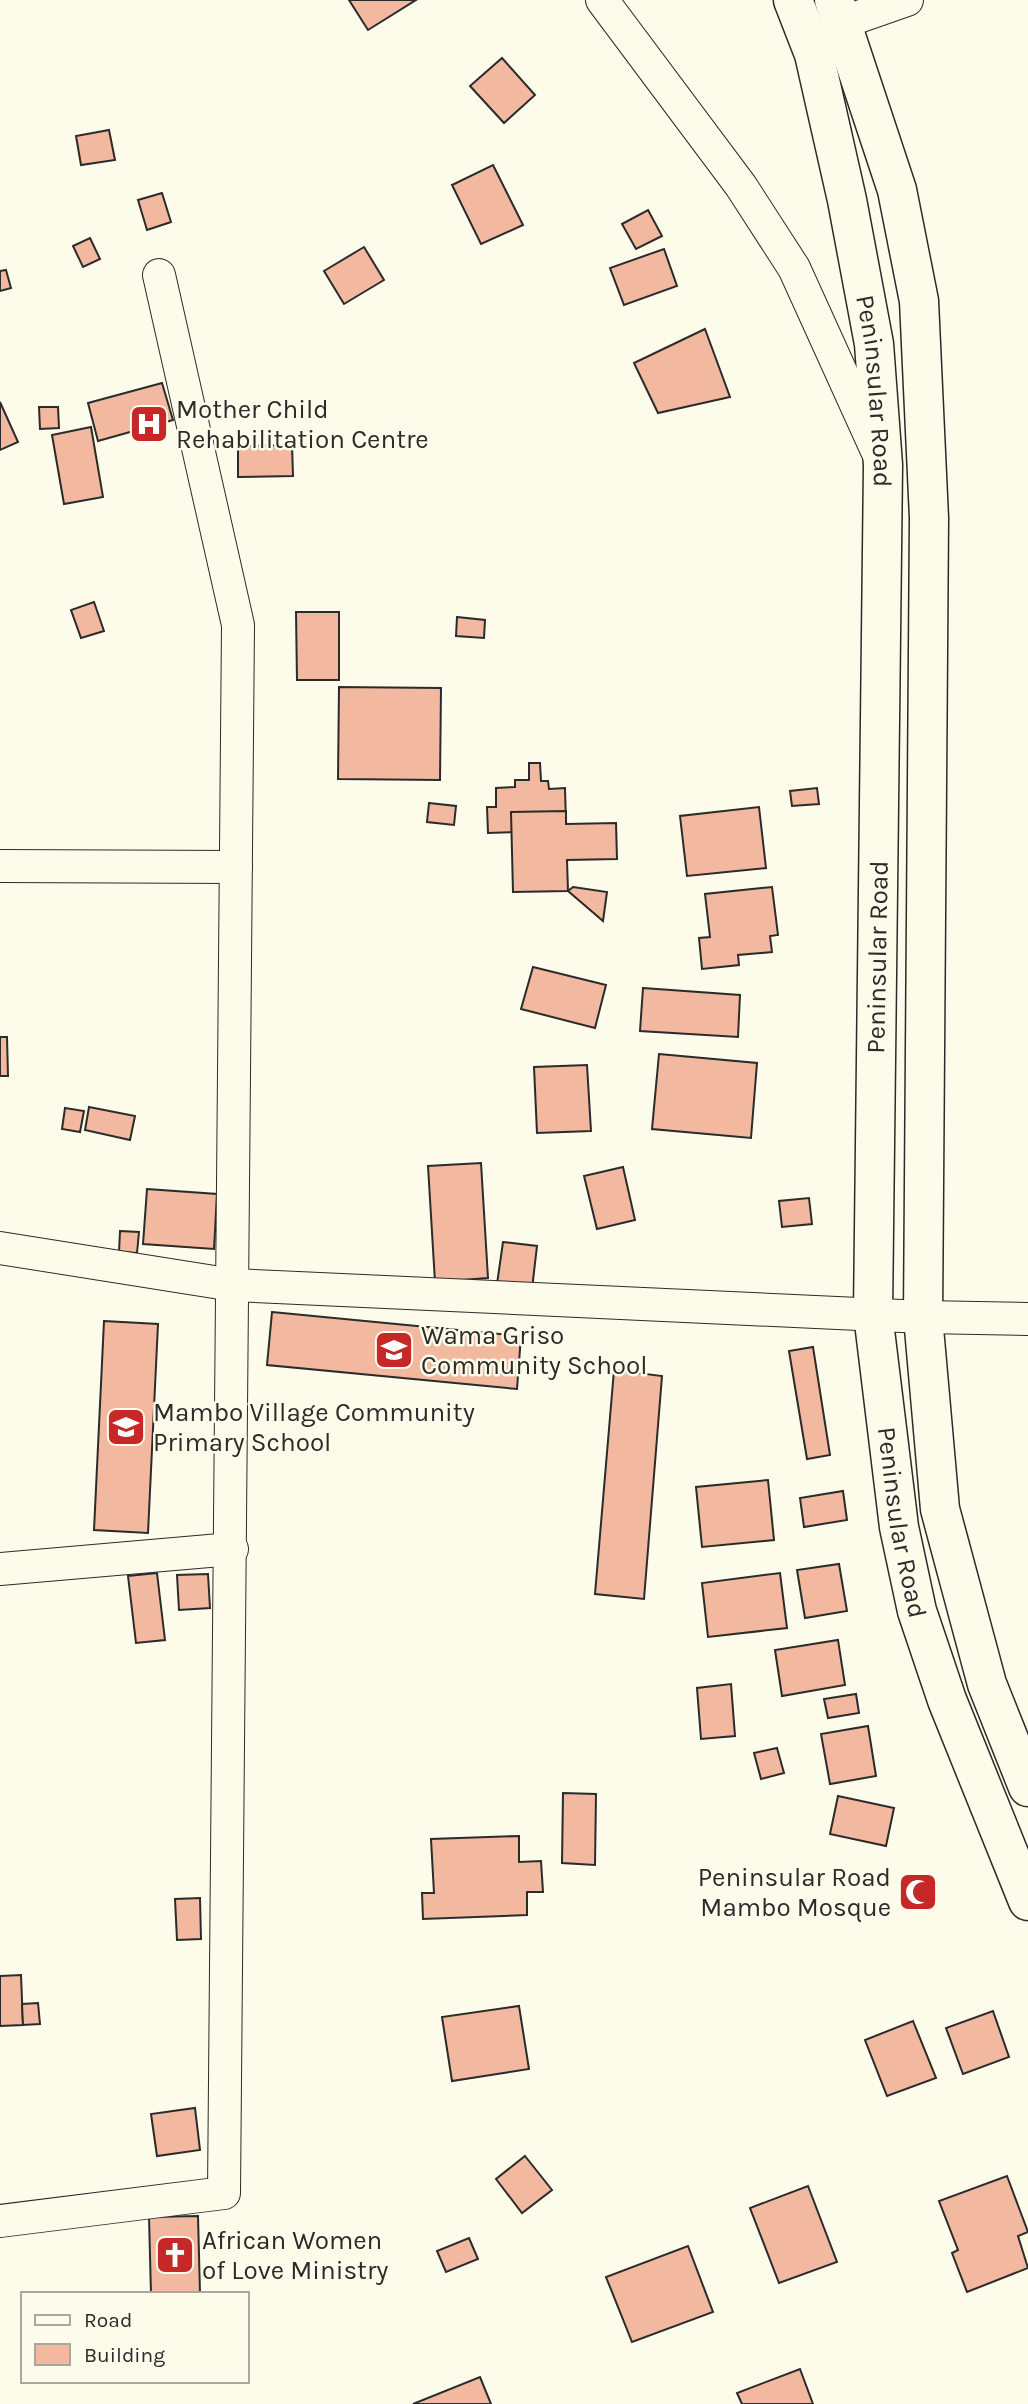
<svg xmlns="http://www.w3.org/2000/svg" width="1028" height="2404" font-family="Karla,sans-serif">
  <rect width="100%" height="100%" fill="#fdfbea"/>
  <g fill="#f2b8a0" stroke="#2b2b2b" stroke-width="2">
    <polygon points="349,0 416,0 368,30"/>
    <polygon points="502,58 535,95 504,123 470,86"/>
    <polygon points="109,130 115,160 81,165 76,136"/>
    <polygon points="493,165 523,225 481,244 452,185"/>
    <polygon points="162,193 171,222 147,230 138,200"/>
    <polygon points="648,210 662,236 636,249 622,224"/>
    <polygon points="90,238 100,259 83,267 73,246"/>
    <polygon points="364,247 384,280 344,304 324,271"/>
    <polygon points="664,249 677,286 624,305 610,268"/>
    <polygon points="6,270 11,288 0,291 0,271"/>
    <polygon points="705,329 730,397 658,413 634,363"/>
    <polygon points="162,383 173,420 98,441 88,403"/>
    <polygon points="0,402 18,442 0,450"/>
    <polygon points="39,407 58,407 59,428 40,429"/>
    <polygon points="91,427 103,497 64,504 52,435"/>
    <polygon points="292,445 293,476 238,477 238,446"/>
    <polygon points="94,602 104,631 81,638 71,610"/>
    <polygon points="296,612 339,612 339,680 297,680"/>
    <polygon points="457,617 485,620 484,638 456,636"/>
    <polygon points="339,687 441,688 440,780 338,779"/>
    <polygon points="529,763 540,763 541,781 548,781 549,789 565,788 566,824 548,825 548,831 488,833 487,807 496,807 496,788 515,787 515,780 529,780"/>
    <polygon points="817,788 819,804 792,806 790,791"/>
    <polygon points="429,803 456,806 454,825 427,822"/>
    <polygon points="759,807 766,868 687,876 680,816"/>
    <polygon points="566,811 566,824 616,823 617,859 567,860 568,891 513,892 511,812"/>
    <polygon points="573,887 607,892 603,921 568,891"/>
    <polygon points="772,887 778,935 770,936 772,952 738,955 739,965 702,969 699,938 710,937 705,894"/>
    <polygon points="533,967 606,985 595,1028 521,1009"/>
    <polygon points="643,988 740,995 738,1037 640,1031"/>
    <polygon points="0,1037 7,1037 8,1076 0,1076"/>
    <polygon points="659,1054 757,1063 751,1138 652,1129"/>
    <polygon points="587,1065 591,1131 537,1133 534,1067"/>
    <polygon points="89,1107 135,1116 130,1140 85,1130"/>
    <polygon points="65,1108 84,1111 80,1132 62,1129"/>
    <polygon points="481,1163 488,1278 435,1282 428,1166"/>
    <polygon points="623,1167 635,1220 597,1229 584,1176"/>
    <polygon points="147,1189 217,1194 214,1249 143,1244"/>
    <polygon points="809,1198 812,1224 782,1227 779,1201"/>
    <polygon points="120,1231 139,1232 137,1253 119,1252"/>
    <polygon points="503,1242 537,1246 532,1289 497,1284"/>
    <polygon points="272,1312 521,1336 517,1389 267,1365"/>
    <polygon points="104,1321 158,1324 148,1533 94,1530"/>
    <polygon points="813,1347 830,1455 807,1459 789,1351"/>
    <polygon points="614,1370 662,1376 644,1599 595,1594"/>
    <polygon points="768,1480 774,1540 702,1547 696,1487"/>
    <polygon points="843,1491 847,1520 804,1527 800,1498"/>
    <polygon points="839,1564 847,1611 805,1618 797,1570"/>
    <polygon points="157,1573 165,1640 136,1643 128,1576"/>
    <polygon points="780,1573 787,1628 708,1637 702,1583"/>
    <polygon points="208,1574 210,1608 179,1610 177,1575"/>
    <polygon points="838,1640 845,1685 782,1696 775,1650"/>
    <polygon points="731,1684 735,1736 701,1739 697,1688"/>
    <polygon points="856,1694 859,1713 828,1718 824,1699"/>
    <polygon points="868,1726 876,1776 830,1784 821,1734"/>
    <polygon points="777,1748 784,1773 761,1779 754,1753"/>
    <polygon points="563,1793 596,1794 595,1865 562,1863"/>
    <polygon points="838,1796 894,1808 886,1846 830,1834"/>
    <polygon points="519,1836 519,1862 541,1861 543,1892 527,1892 527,1915 423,1919 422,1893 434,1893 431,1839"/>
    <polygon points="200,1898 201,1939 177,1940 175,1899"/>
    <polygon points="21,1975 23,2025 0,2026 0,1976"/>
    <polygon points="38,2003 40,2024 23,2025 22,2004"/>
    <polygon points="519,2006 529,2069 452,2081 442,2017"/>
    <polygon points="993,2011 1009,2057 963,2074 946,2028"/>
    <polygon points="913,2021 936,2078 887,2096 865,2040"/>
    <polygon points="195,2108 200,2150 157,2156 151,2114"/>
    <polygon points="525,2156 552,2190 522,2213 496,2179"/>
    <polygon points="1007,2176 1028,2232 1018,2236 1028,2268 967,2292 952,2253 958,2250 939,2201"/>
    <polygon points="808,2186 837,2262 779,2283 750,2208"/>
    <polygon points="198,2216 200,2293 151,2294 149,2217"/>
    <polygon points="469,2238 478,2259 446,2272 437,2251"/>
    <polygon points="688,2246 713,2312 632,2342 606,2277"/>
    <polygon points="800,2369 813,2404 742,2404 737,2393"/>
    <polygon points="480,2377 491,2404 413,2404"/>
  </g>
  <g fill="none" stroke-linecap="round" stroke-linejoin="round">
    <g stroke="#2b2b2b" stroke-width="34">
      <g id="minor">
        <polyline points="602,0 741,186 794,268 877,451"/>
        <polyline points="844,22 907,0"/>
        <polyline points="0,866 236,867"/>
        <polyline points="0,1248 233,1285 923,1317 1028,1319"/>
        <polyline points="0,1569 232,1549"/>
        <polyline points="0,2221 224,2193 238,625 159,275"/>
      </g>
    </g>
    <g stroke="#2b2b2b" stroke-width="41">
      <g id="primary">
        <path id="s1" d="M793,0L814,54L847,200L874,344L883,465L873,1314L899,1527L917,1611L947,1700L1028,1901"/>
        <polyline points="834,0 897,190 919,301 929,518 923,1317 940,1509 987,1684 1028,1787"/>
      </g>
    </g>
    <use href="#minor" stroke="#fdfbea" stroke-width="32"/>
    <use href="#primary" stroke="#fdfbea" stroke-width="38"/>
  </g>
  <defs>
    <g id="hospital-square" transform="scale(2.0125)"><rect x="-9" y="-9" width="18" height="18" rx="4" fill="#c62828" stroke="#fdfbea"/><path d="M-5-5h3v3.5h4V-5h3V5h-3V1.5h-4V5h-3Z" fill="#fff"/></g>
    <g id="school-square" transform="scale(2.0125)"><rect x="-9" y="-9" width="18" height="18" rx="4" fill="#c62828" stroke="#fdfbea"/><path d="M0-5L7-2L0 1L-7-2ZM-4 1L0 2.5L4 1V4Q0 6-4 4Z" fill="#fff"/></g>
    <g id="mosque-square" transform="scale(2.0125)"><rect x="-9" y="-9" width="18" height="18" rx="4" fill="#c62828" stroke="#fdfbea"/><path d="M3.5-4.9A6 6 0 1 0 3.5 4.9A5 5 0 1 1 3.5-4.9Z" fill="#fff"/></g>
    <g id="church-square" transform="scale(2.0125)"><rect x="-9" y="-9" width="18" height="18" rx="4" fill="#c62828" stroke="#fdfbea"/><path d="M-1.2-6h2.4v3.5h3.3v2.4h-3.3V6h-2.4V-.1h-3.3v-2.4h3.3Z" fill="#fff"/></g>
  </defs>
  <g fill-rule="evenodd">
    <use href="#hospital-square" x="149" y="424"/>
    <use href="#school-square" x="394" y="1350"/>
    <use href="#school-square" x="126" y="1427"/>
    <use href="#mosque-square" x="918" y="1892"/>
    <use href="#church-square" x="175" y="2255"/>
  </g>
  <g text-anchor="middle" stroke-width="5" stroke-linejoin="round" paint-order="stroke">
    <g font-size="26" fill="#2b2b2b" stroke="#fdfbea">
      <text dy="9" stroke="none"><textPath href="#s1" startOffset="401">Peninsular Road</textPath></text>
      <text transform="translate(877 957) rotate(-89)" y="9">Peninsular Road</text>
      <text dy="9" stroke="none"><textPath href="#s1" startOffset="1535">Peninsular Road</textPath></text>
    </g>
    <g font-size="26" fill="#2b2b2b" stroke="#fdfbea" text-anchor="start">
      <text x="176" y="418">Mother Child<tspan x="176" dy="30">Rehabilitation Centre</tspan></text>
      <text x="421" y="1344">Wama Griso<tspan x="421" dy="30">Community School</tspan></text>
      <text x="153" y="1421">Mambo Village Community<tspan x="153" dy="30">Primary School</tspan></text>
      <text x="891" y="1886" text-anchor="end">Peninsular Road<tspan x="891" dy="30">Mambo Mosque</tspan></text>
      <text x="202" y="2249">African Women<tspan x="202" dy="30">of Love Ministry</tspan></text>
    </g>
  </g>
  <rect x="21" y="2292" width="228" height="91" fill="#fdfbea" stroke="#a9a89e" stroke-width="2"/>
  <rect x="35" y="2315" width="35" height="10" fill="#fdfbea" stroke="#a9a89e" stroke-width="2"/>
  <text x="84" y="2327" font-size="21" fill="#2b2b2b">Road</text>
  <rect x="35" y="2344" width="35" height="21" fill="#f2b8a0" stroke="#a9a89e" stroke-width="2"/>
  <text x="84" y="2362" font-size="21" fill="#2b2b2b">Building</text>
</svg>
